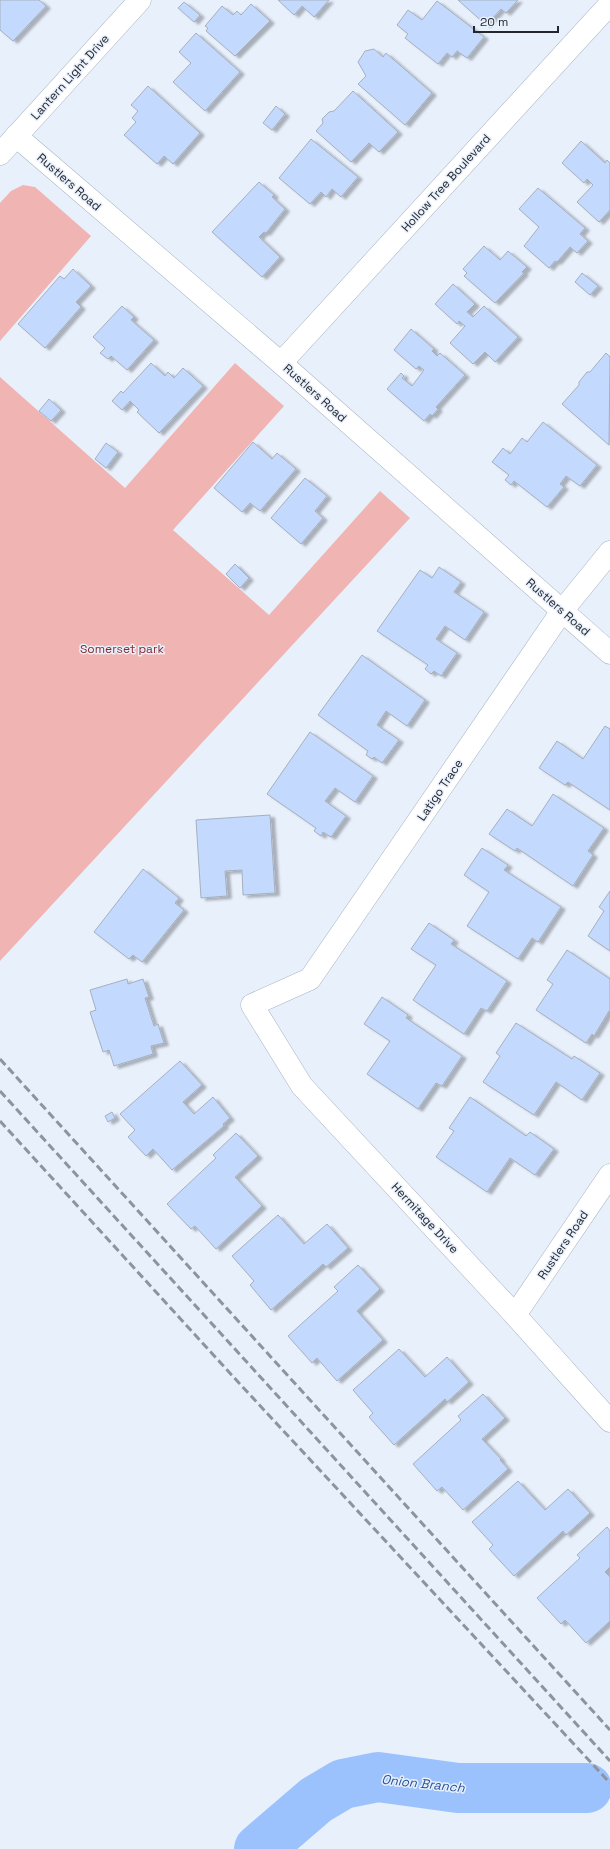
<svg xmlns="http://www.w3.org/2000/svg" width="610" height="1849" font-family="'Space Grotesk',sans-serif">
  <defs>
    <filter id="shadow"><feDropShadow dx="4.5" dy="2.5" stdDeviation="1" flood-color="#0004"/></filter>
  </defs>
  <rect width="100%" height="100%" fill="#e8f0fc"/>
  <g fill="#f0b4b2">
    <polygon points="23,185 35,187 91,236 0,341 0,203 11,191"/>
    <polygon points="235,363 284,406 173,530 269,615 380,491 410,518 0,961 0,377 125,488"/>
  </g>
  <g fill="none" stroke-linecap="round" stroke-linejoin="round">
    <polyline stroke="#9cc2fd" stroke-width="50" points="259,1849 316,1800 343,1784 378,1777 458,1788 587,1788"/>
  </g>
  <g fill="#c3dafe" stroke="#a5afbe" filter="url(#shadow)">
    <polygon points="0,0 39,0 46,6 13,41 0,30"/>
    <polygon points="278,0 329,0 314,17 302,6 294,15"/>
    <polygon points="458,0 518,0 506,13 501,9 486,25"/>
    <polygon points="437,1 484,37 467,58 457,51 452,57 447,53 438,64 405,38 408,34 397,25 408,10 422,20"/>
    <polygon points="184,2 200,15 194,22 178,8"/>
    <polygon points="251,4 270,21 235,56 206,31 208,28 205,26 222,6 233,15 237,11 241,15"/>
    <polygon points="196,33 240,72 205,111 173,82 191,63 179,52"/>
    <polygon points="374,49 383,57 386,53 432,93 405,125 358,84 366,76 358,62 365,51"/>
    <polygon points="148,86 200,133 173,164 164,156 157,164 124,135 136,122 132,118 138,111 131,105"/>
    <polygon points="353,91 398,132 379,152 369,143 351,162 316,131 323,123 322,119 329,112 334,111"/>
    <polygon points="276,106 285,114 272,130 263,123"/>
    <polygon points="311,139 358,177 341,197 332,189 326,197 321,192 310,204 279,178"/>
    <polygon points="581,141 605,163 607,160 610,163 610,210 599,222 577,202 593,185 587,179 584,183 562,163"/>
    <polygon points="259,182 274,195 272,197 285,209 266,233 264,232 259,237 280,257 262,277 212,232"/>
    <polygon points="538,188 585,228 580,234 588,241 577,253 570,247 557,262 555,261 549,268 524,246 539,227 519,209"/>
    <polygon points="484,246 500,260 508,251 527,267 522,272 524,273 495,303 464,276 467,273 463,269"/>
    <polygon points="73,269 91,286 76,302 81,307 45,348 18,324 60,276 64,279"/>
    <polygon points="582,273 598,286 590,295 575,282"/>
    <polygon points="453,284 475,304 467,312 473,317 484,306 518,337 495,362 485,352 473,364 450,343 465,326 459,321 457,324 435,304"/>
    <polygon points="122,306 134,317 131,320 154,340 127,370 111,356 108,359 100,353 105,348 93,337"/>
    <polygon points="411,329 434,349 432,351 437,356 440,353 465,375 436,407 438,409 432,416 430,414 424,421 387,389 401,373 404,376 402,378 412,386 424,370 419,366 416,369 394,350"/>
    <polygon points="606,353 610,357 609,445 562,404 579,385 579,382 587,372 590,372"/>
    <polygon points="151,363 165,376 168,372 174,378 183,368 203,386 159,433 137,412 139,410 130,401 122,410 112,401 121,391 123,393"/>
    <polygon points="49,399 61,410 51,421 39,411"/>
    <polygon points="543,422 597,465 580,486 566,476 560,484 564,487 547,507 514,481 511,485 505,480 509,475 492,462 503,448 510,454 522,438 527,442"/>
    <polygon points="253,442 272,459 277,453 296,469 260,511 250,503 242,512 214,488"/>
    <polygon points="106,443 118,452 106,468 95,459"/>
    <polygon points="305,478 327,496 315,511 323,518 301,544 271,518"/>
    <polygon points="235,564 249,578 240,588 226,574"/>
    <polygon points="439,567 461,582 454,592 484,612 465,640 445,626 436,639 457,653 441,676 434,671 431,674 425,669 428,665 377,631 420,570 432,578"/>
    <polygon points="362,655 425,700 407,726 386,711 377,725 399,740 382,763 374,757 372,759 366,755 368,751 318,715"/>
    <polygon points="605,726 610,729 610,810 568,782 565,785 539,768 557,741 583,759"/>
    <polygon points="310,732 373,776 355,802 335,788 325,801 346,816 331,837 323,832 321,836 314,831 316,828 267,794"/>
    <polygon points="553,794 604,828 588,851 593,855 573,886 517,848 515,851 489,834 507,809 532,826"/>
    <polygon points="270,815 275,893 243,895 242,870 225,871 227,896 201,898 196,820"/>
    <polygon points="482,848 508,865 504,870 561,907 538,942 532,938 518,959 467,926 489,892 464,875"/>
    <polygon points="143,869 179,898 175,903 184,910 142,962 133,955 129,959 94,932"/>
    <polygon points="610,891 610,951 588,936 604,911 599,907"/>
    <polygon points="429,923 454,940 451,944 507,981 487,1011 481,1008 464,1034 413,1000 436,965 411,949"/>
    <polygon points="567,950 610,979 610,1012 609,1011 594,1036 592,1034 586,1043 536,1010 553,984 547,980"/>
    <polygon points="127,979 128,984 143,979 149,997 145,998 154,1026 158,1024 164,1043 151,1046 153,1054 114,1066 109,1050 103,1052 90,1012 96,1010 90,990"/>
    <polygon points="382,997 408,1015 406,1018 462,1056 442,1086 436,1083 418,1109 367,1074 390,1041 364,1024"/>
    <polygon points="516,1023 572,1059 574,1056 600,1073 582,1100 556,1082 534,1115 483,1082 500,1056 496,1053"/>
    <polygon points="180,1061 202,1085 183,1102 194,1114 213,1097 230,1118 223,1124 224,1126 172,1170 153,1149 146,1156 128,1137 135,1130 120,1114"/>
    <polygon points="470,1097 526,1136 530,1132 554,1149 535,1175 510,1158 487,1192 436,1157 454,1131 449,1128"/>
    <polygon points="112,1112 115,1118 108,1122 105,1116"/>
    <polygon points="236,1133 258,1156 235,1177 262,1206 216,1249 195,1226 191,1229 167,1204 216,1158 213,1155"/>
    <polygon points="278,1215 304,1244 327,1224 348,1248 326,1267 323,1264 271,1310 250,1285 254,1281 232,1256"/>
    <polygon points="358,1265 380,1289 357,1311 383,1340 337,1381 317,1358 312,1363 288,1336 338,1291 334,1287"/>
    <polygon points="399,1349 425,1377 447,1357 469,1382 447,1402 445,1399 394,1445 369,1417 373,1413 353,1390"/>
    <polygon points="483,1394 505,1418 482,1439 501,1459 500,1460 508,1469 463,1510 442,1487 437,1491 413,1464 461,1420 458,1416"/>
    <polygon points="518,1481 545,1510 568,1489 590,1513 566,1535 563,1531 514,1576 489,1549 493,1545 472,1522"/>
    <polygon points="607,1527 610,1531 610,1567 605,1572 610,1577 610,1621 586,1643 565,1620 561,1624 537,1598 580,1558 577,1555"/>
  </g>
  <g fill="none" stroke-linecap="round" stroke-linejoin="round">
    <g stroke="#aab4c2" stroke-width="23">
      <g id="minor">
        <polyline points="16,136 281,363 610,653"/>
        <polyline points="0,154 140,0"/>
        <polyline points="281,363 610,4"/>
        <polyline points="610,552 562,611 310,979 252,1005 302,1086 515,1315 610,1421"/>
        <polyline points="515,1315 610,1175"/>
      </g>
    </g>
    <use href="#minor" stroke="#fff" stroke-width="22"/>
    <g stroke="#8e949d" stroke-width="3" stroke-dasharray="8 4" stroke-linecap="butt">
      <polyline points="0,1059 610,1730"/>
      <polyline points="0,1091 610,1761"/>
      <polyline points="0,1121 239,1383 610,1783"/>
    </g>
  </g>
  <g text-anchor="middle" stroke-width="3" stroke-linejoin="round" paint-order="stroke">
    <g font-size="12" fill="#23262c" stroke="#e8f0fc">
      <text transform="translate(70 77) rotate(-48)" y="4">Lantern Light Drive</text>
      <text transform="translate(69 182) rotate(41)" y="4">Rustlers Road</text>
      <text transform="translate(446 183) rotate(-48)" y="4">Hollow Tree Boulevard</text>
      <text transform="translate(315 393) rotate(42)" y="4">Rustlers Road</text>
      <text transform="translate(558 607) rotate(41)" y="4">Rustlers Road</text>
      <text transform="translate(440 790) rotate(-56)" y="4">Latigo Trace</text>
      <text transform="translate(425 1218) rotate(47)" y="4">Hermitage Drive</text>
      <text transform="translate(563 1245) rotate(-56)" y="4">Rustlers Road</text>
    </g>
    <g font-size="12" fill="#852a2f" stroke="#e8f0fc">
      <text x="122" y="653">Somerset park</text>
    </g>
    <g font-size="13" font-style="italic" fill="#28549a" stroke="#e8f0fc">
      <text transform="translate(423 1783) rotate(6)" y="5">Onion Branch</text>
    </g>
  </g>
  <path d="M474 26v6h84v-6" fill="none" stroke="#23262c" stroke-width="2"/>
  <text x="480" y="26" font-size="12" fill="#23262c" stroke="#e8f0fc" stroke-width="3" paint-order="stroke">20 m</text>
</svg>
